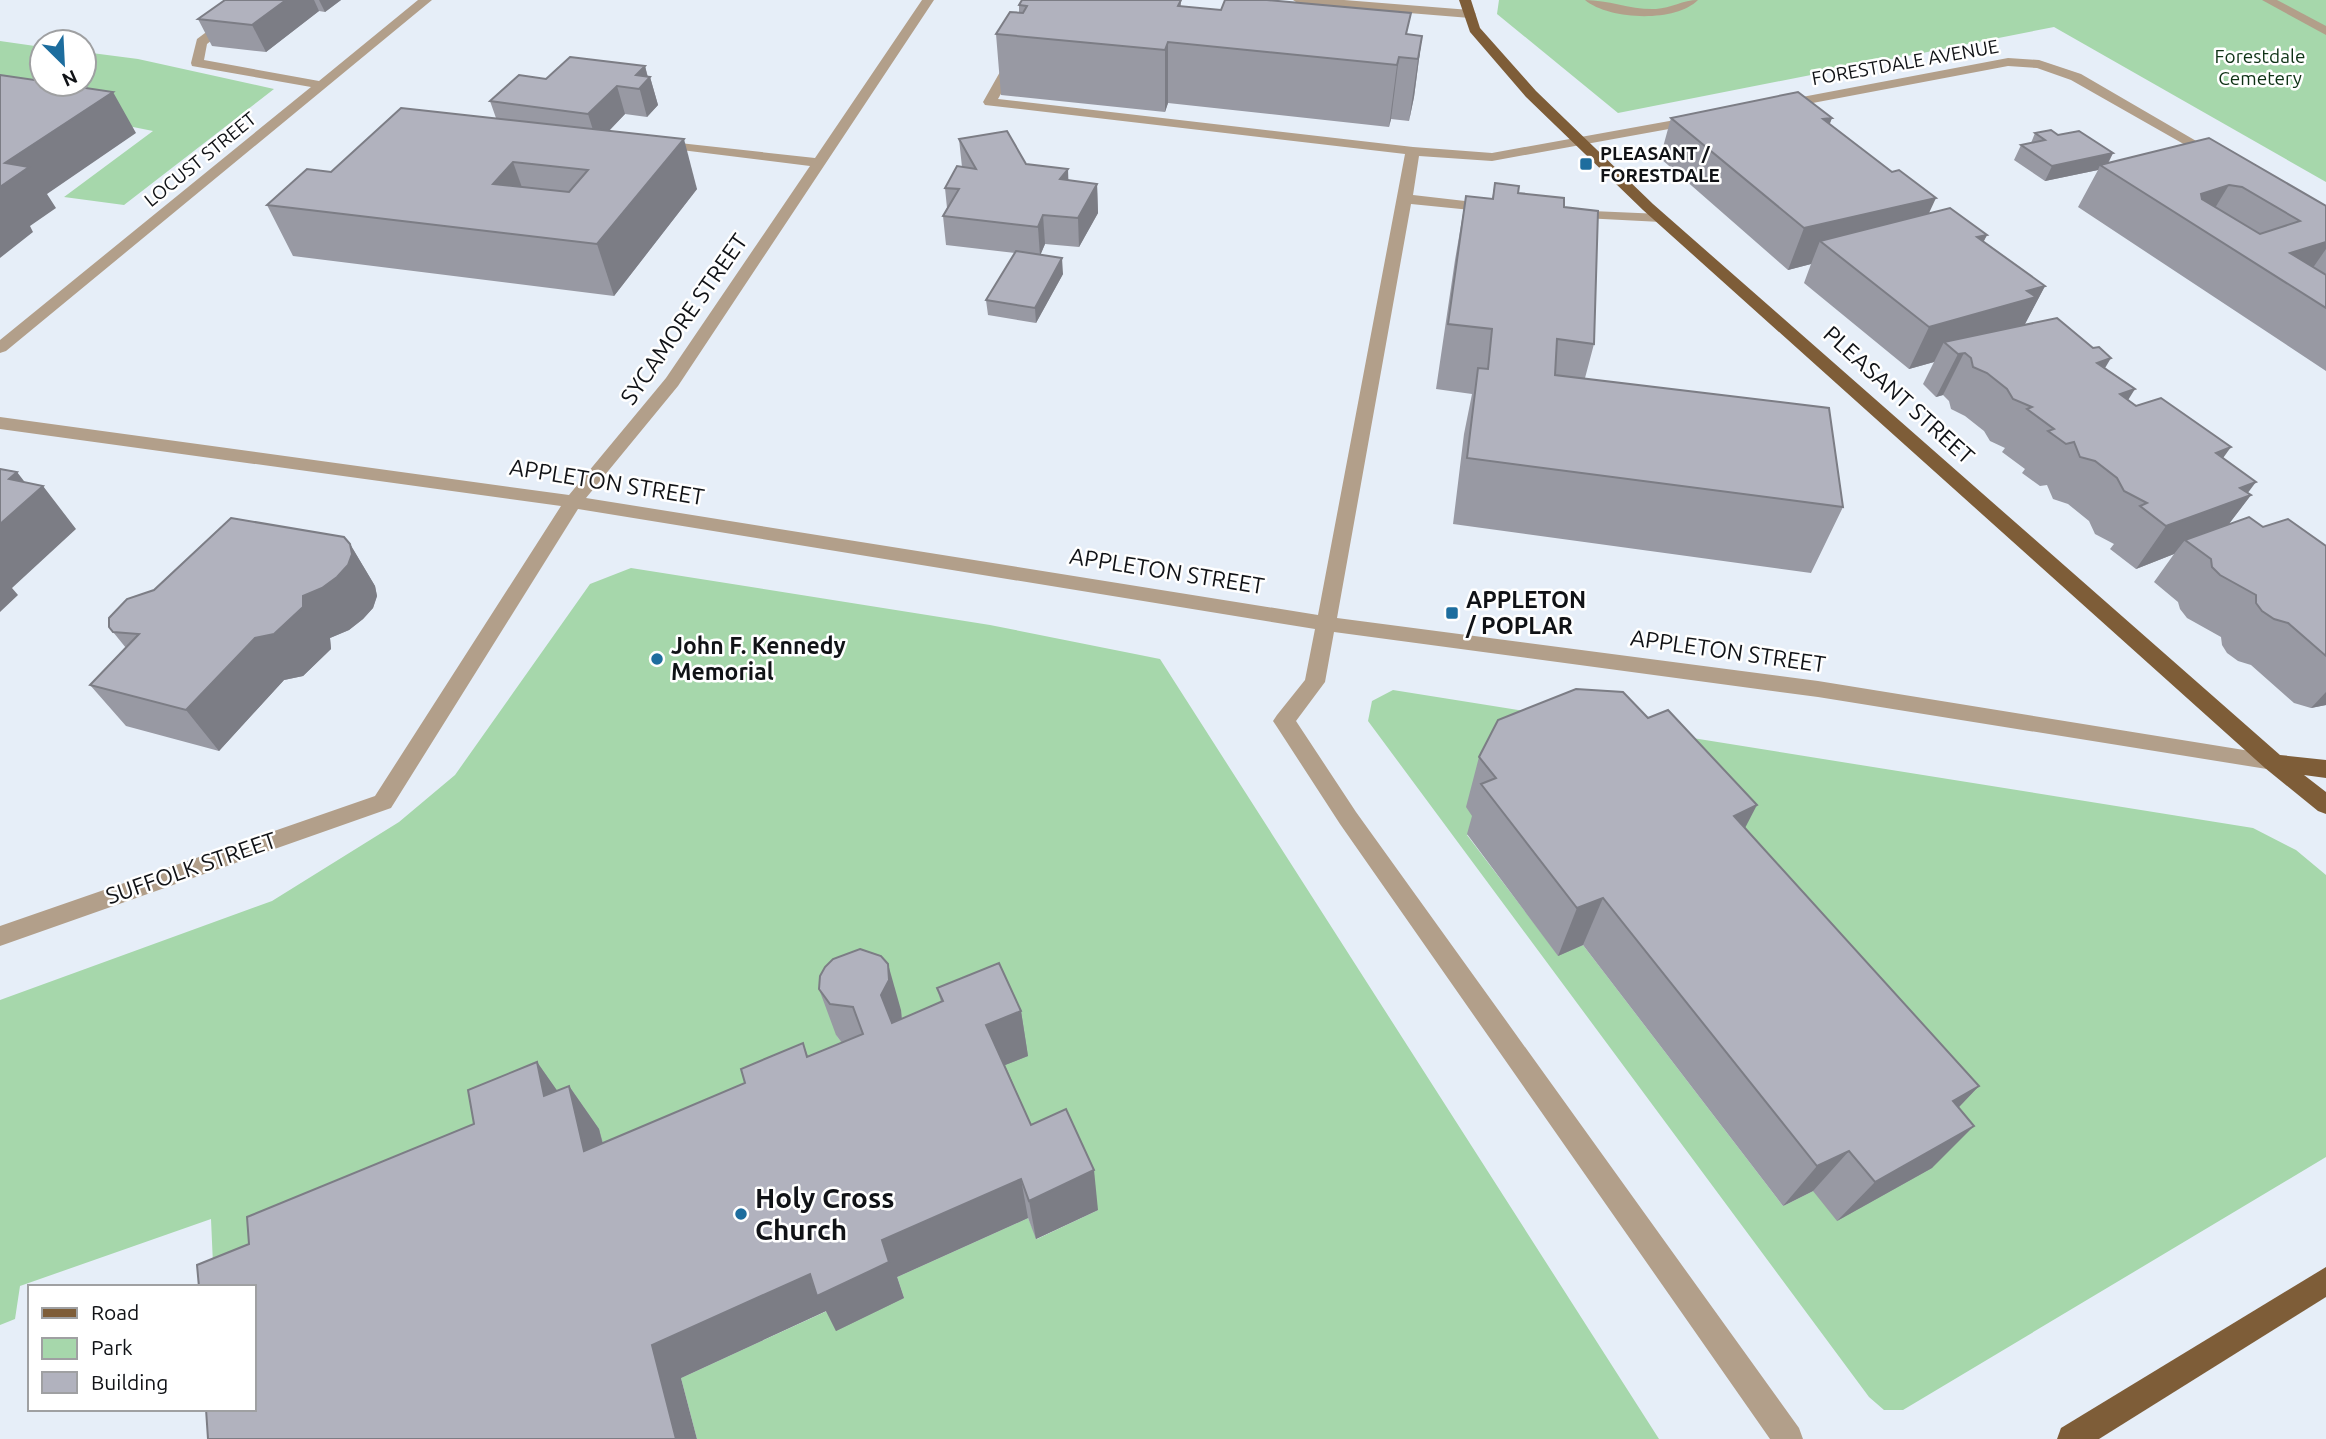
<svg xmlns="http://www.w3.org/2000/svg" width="2326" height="1439" font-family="Ubuntu,sans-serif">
  <rect width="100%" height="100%" fill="#e6eef8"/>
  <g fill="#a6d7ab" fill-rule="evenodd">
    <polygon points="1499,0 2326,0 2326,182 2054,27 1618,113 1497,14"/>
    <polygon points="0,41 42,47 42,84 84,84 84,52 138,59 274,89 124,205 64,197 153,131 18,104 0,90"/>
    <polygon points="631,568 990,625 1160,659 1659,1439 697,1439 681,1378 829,1310 904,1298 897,1277 1028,1218 1037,1239 1098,1210 836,1035 847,1049 254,1287 214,1287 211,1219 20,1286 15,1319 0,1325 0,1000 272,901 399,822 455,775 590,584"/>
    <path d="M1393,690L2253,828L2296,850L2326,875V1157L1903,1410H1884L1869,1397L1368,721L1372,701ZM1482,828L1932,1168L1813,1191L1783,1206L1583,945L1558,955L1467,835Z"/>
  </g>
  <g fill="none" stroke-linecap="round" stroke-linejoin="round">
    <g fill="#b29f8a" fill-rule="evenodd">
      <polygon points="249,0 263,0 207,44 204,60 319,81 418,0 432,0 6,351 0,353 0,340 311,87 192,66 191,63 197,39"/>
      <polygon points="922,0 934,0 678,386 586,498 1318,615 1405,154 985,105 983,102 1009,56 1014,55 1020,59 998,99 1413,147 1492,153 1697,116 1704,120 1702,123 1492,161 1419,156 1413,195 1491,204 1498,208 1491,212 1411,204 1337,618 1818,681 2281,756 2284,762 2281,768 2273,770 1818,697 1334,632 1325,682 1296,721 1356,812 1799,1428 1803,1439 1770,1439 1340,824 1277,727 1273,721 1277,715 1305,680 1315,629 578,509 391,808 0,946 0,926 375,796 561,506 0,429 0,417 569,495 666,378 810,166 657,147 650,143 652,140 815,158"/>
      <polygon points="1293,0 1344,0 1470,10 1476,14 1470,18 1299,4"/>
      <path d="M1585,0C1609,0 1631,10 1656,9C1671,8 1683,0 1698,0C1675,23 1609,20 1585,0Z"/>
      <polygon points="2262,0 2277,0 2326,26 2326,35"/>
      <polygon points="2008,58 2039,60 2081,74 2222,156 2220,159 2210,159 2071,80 2037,68 2008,66 1781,109 1774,105 1781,101"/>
      <polygon points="1569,210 1661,214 1668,218 1661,222 1564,217 1562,214"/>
    </g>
    <g fill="#7e5d38" fill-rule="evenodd">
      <polygon points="1459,0 1471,0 1480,28 1536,91 1653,204 2280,755 2326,760 2326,778 2304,775 2326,792 2326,814 2318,811 2265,768 1643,210 1526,97 1470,32"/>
      <polygon points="2326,1267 2326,1297 2099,1439 2057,1439 2061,1428"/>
    </g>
  </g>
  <g fill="#9899a3">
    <polygon points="225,0 341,0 325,12 319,11 266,52 212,46 198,19"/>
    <polygon points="1181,0 1181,6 1422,36 1414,97 1409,121 1391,119 1389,127 1168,103 1165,112 1001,95 996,34 1019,13 1019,5"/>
    <polygon points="645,66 648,77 650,77 658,105 647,117 625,114 609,131 697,189 614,296 293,256 267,205 331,172 496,118 490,101 546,79"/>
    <polygon points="1671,118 1832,118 1829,124 1929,213 1987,235 1983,242 2045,286 2024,325 2105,368 2128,400 2223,458 2247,493 2251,495 2229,524 2263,527 2326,546 2326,705 2311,708 2294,703 2251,665 2238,661 2227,653 2222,645 2221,637 2187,618 2180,609 2178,602 2154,582 2174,554 2136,569 2110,549 2114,544 2095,534 2089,521 2068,504 2053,499 2047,485 2040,486 2022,473 2025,469 2002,452 2005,448 1990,441 1984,431 1965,416 1951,409 1949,401 1943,395 1936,397 1923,384 1934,362 1909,369 1804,283 1811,264 1788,270 1660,158"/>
    <polygon points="2035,133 2058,135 2113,153 2108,164 2209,138 2326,206 2326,371 2078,207 2098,170 2045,181 2014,160 2021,145 2031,143"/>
    <polygon points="959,139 1068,180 1097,184 1098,213 1079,247 1045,244 1040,255 1063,274 1036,323 988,315 986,300 1015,253 946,245 943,216 947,208 945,188 962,167"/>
    <polygon points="1495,183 1518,193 1564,207 1594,344 1585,378 1843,507 1811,573 1453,524 1464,434 1472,394 1436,389 1455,260 1466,196 1492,199"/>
    <polygon points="350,544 375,586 377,596 373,608 363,619 349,630 330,638 331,649 303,676 284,680 219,751 126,726 90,685 126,648 109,627"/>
    <polygon points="1479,757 1745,828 1979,1086 1958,1108 1932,1168 1837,1221 1813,1191 1783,1206 1583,945 1558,956 1467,834 1472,816 1466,807"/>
    <polygon points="937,988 1021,1011 1028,1056 1005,1065 1031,1125 1098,1210 1036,1239 1028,1218 897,1277 904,1298 836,1331 826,1311 681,1378 249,1244 474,1124 537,1062 557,1091 569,1086 599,1129 603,1143 745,1083 803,1043 808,1056 842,1043 836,1035 819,989 901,1010 902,1019 941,1002"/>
  </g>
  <g fill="#7c7d85">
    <polygon points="286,0 314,0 319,11 266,52 252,25"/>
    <polygon points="319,0 341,0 325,12"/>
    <polygon points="1422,36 1414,97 1409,121 1418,59"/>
    <polygon points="1168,42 1168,103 1165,112 1165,50"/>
    <polygon points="1399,57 1391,119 1389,127 1397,65"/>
    <polygon points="645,66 648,79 650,77 658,105 647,117 636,75"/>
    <polygon points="617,86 625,114 597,143 588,114"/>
    <polygon points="113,92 136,133 47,194 56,208 30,226 33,232 0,258 0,187 5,163"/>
    <polygon points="1832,118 1817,158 1823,119"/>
    <polygon points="684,139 697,189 614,296 597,244"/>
    <polygon points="2113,153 2105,168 2100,165 2098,170 2045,181 2052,166"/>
    <polygon points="513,162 531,213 512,235 493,184"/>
    <polygon points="1068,169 1069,198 1060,179"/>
    <polygon points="1097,184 1098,213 1079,247 1078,218"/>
    <polygon points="2229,185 2204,226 2201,194"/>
    <polygon points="1936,198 1917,239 1820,241 1811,264 1788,270 1804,228"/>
    <polygon points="1043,215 1045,244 1040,256 1038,227"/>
    <polygon points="1987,235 1966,276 1977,237"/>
    <polygon points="2326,242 2326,249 2303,282 2290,253"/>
    <polygon points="1062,258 1063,274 1036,323 1035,308"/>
    <polygon points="2045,286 2023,328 1964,353 1943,395 1936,397 1958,354 1944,342 1934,362 1909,369 1929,327 2027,291"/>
    <polygon points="2111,358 2086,400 2097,363"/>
    <polygon points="2135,389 2108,432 2120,394"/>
    <polygon points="2231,447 2200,490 2216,453"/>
    <polygon points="17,472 34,494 43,486 76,529 12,588 18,595 0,612 0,524 9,479"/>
    <polygon points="2256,482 2244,498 2251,495 2218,538 2185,540 2174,554 2136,569 2166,526 2240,488"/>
    <polygon points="350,544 375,586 377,596 373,608 363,619 349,630 330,638 331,649 303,676 284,680 219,751 186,710 255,638 303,596"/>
    <polygon points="2326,692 2326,705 2311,708"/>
    <polygon points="1757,805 1731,855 1734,816"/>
    <polygon points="1603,898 1583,945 1558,956 1577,908"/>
    <polygon points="888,964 901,1010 902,1026 895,1040 881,995"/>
    <polygon points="1021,1011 1028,1056 995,1069 986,1025"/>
    <polygon points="537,1062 568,1106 544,1096"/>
    <polygon points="569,1086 599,1129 614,1191 584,1151"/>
    <polygon points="1979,1086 1938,1129 1953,1101"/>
    <polygon points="1974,1126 1932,1168 1837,1221 1875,1182"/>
    <polygon points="1849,1151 1813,1191 1783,1206 1817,1166"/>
    <polygon points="1094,1170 1098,1210 1036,1239 1029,1201"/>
    <polygon points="1021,1179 1028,1218 897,1277 904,1298 836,1331 826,1311 681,1378 697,1439 676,1439 652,1345 882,1240"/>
  </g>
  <g fill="#b1b2be" stroke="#7c7d85" stroke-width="2" fill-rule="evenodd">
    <polygon points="225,0 286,0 252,25 198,19"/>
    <polygon points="1022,0 1181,0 1178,6 1221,10 1225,0 1267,0 1411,13 1406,34 1422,36 1418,59 1399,57 1397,65 1168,42 1165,50 996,34 1010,12 1023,13 1027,6 1019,5"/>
    <polygon points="570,57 645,66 636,75 650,77 639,89 617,86 588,114 490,101 519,75 546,79"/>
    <polygon points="0,75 42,81 42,84 59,84 113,92 5,163 29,167 0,187"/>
    <polygon points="1798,92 1832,118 1823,119 1892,172 1899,170 1936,198 1804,228 1671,118"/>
    <path d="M401,108L684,139L597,244L267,205L307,169L331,172ZM513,162L588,170L569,192L493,184Z"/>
    <polygon points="2051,130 2058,135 2079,131 2113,153 2052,166 2021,145 2045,140 2035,133"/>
    <polygon points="1007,131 1026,164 1068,169 1060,179 1097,184 1078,218 1043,215 1038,227 943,216 959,189 945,188 957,166 976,169 959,139"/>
    <path d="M2209,138L2326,206V242L2290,253L2326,275V308L2100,165ZM2229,185L2242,187L2300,221L2260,234L2202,199L2201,194Z"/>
    <polygon points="1495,183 1519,186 1518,193 1564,198 1564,207 1598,211 1594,344 1557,339 1555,375 1829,408 1843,507 1467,458 1478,368 1488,369 1492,329 1448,324 1466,196 1493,199"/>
    <polygon points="1950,208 1987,235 1977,237 2045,286 2027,291 2036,297 1929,327 1820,241"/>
    <polygon points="1016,251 1062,258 1035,308 986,300"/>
    <polygon points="2057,318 2093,348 2099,347 2111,358 2097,363 2135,389 2120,394 2136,406 2161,398 2231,447 2216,453 2256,482 2240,488 2251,495 2166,526 2140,506 2147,503 2124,491 2117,478 2095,461 2080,457 2074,442 2066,444 2048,431 2054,429 2027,409 2032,407 2013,399 2007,389 1987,373 1973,367 1971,358 1965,353 1958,354 1944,342"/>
    <polygon points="0,469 17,472 9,479 43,486 0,524"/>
    <polygon points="2249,517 2263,527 2288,519 2326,546 2326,656 2288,623 2274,619 2262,611 2256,603 2256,595 2220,575 2212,567 2211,559 2185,540"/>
    <polygon points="231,518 344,537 350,544 352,554 348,565 337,577 322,588 303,596 303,607 274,634 255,638 186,710 90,685 139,634 113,632 109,627 109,618 127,599 154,590"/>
    <polygon points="1576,689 1623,692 1648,718 1668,710 1757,805 1734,816 1979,1086 1953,1101 1974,1126 1875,1182 1849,1151 1817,1166 1603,898 1577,908 1481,784 1496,778 1479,757 1498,720"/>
    <polygon points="860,949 881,956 888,964 889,980 881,995 892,1023 943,1001 937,988 999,963 1021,1011 986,1025 1031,1125 1066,1109 1094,1170 1029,1201 1021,1179 882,1240 889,1262 817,1296 810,1274 652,1345 676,1439 208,1439 206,1409 254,1409 254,1287 199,1287 197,1265 249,1244 247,1217 474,1124 468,1090 537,1062 544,1096 569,1086 584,1151 745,1083 741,1069 803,1043 807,1057 863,1034 853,1007 830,1004 819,989 820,976 825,967 833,959"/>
  </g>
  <g fill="#1d6d9e" stroke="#fff" stroke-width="2.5">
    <rect x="1579" y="157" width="14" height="14" rx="3.5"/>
    <rect x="1445" y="606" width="14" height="14" rx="3.5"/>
    <circle cx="657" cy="659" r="7"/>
    <circle cx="741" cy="1214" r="7"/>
  </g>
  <g text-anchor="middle" stroke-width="5" stroke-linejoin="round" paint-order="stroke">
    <g font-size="19" fill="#0e3215" stroke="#fff">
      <text x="2260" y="63">Forestdale<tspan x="2260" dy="22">Cemetery</tspan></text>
    </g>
    <g font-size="19" fill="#101216" stroke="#fff">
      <text transform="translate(1905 62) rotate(-10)" y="7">FORESTDALE AVENUE</text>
      <text transform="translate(200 159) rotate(-39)" y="7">LOCUST STREET</text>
    </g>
    <g font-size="19" font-weight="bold" fill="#101216" stroke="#fff" text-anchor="start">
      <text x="1600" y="160">PLEASANT /<tspan x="1600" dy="22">FORESTDALE</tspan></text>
    </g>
    <g font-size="23" fill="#101216" stroke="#fff">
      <text transform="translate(684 319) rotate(-55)" y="8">SYCAMORE STREET</text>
      <text transform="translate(1899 395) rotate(42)" y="8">PLEASANT STREET</text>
      <text transform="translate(607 482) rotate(9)" y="8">APPLETON STREET</text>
      <text transform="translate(1167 571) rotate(9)" y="8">APPLETON STREET</text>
      <text transform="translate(1728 651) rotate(8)" y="8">APPLETON STREET</text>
      <text transform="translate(191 868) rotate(-19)" y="8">SUFFOLK STREET</text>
    </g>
    <g font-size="23" font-weight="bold" fill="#101216" stroke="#fff" text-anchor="start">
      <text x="1466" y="608">APPLETON<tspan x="1466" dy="26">/ POPLAR</tspan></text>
      <text x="671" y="654">John F. Kennedy<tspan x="671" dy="26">Memorial</tspan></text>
    </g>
    <g font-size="28" font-weight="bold" fill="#101216" stroke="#fff" text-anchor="start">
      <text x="755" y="1208">Holy Cross<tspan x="755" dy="32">Church</tspan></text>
    </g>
  </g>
  <rect x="28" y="1285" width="228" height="126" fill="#ffffff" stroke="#9fa0a2" stroke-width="2"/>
  <rect x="42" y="1308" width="35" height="10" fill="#7e5d38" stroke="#9fa0a2" stroke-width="2"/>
  <text x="91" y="1320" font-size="21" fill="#101216">Road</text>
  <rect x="42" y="1338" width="35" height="21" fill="#a6d7ab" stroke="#9fa0a2" stroke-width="2"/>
  <text x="91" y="1355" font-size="21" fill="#101216">Park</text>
  <rect x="42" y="1372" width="35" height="21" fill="#b1b2be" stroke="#9fa0a2" stroke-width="2"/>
  <text x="91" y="1390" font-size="21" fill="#101216">Building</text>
  <g transform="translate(63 63) rotate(156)"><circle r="33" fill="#ffffff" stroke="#9fa0a2" stroke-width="2"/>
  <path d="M0-5L12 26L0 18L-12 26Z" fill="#1d6d9e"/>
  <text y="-10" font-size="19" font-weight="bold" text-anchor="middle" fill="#101216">N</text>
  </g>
</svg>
